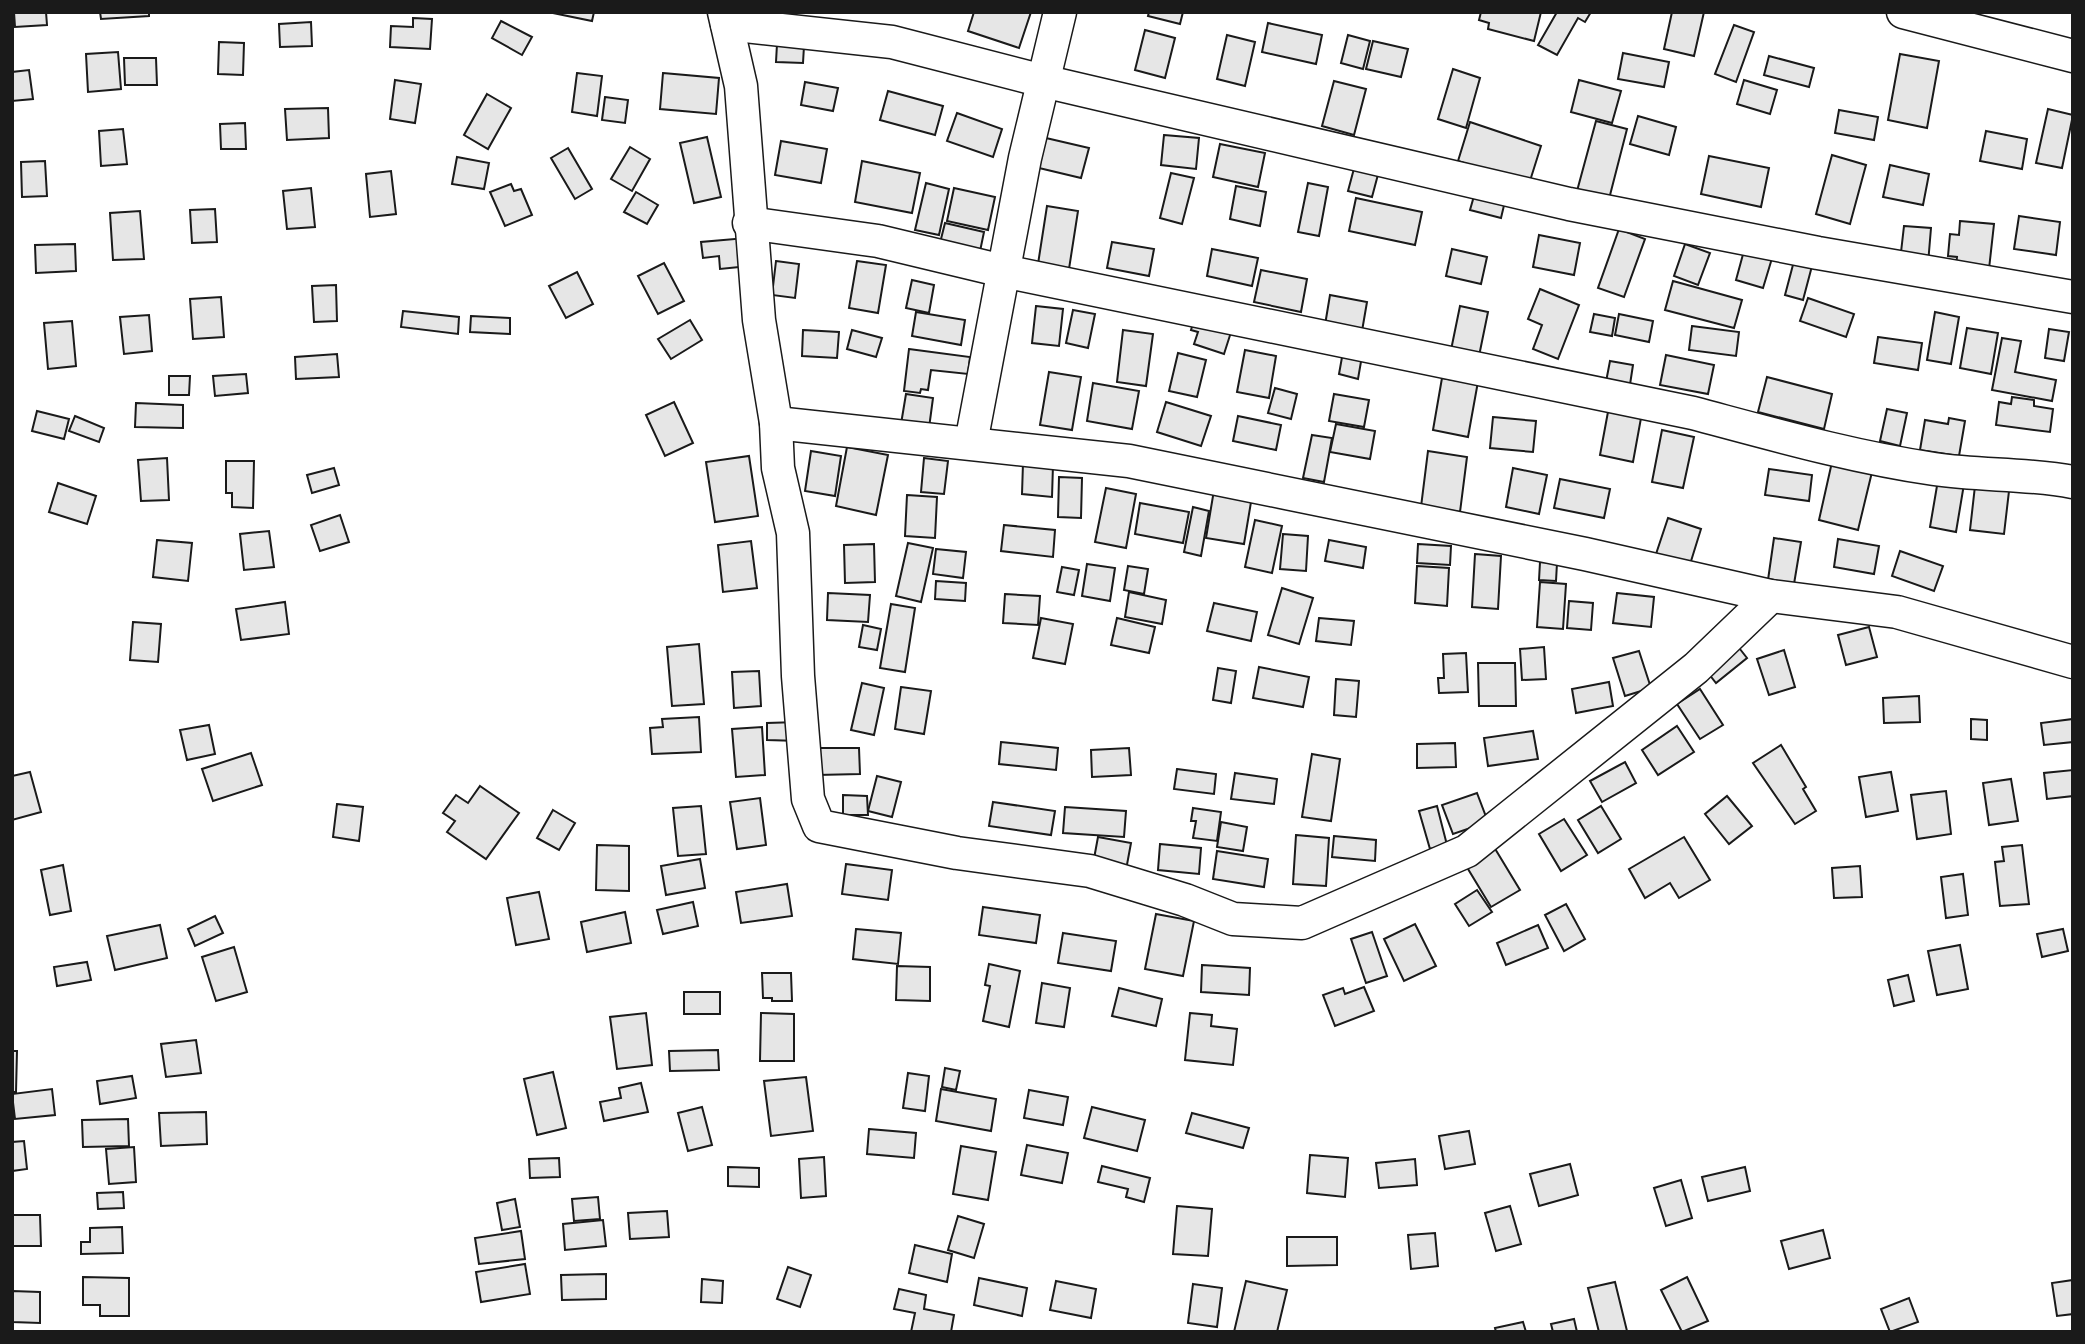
<svg xmlns="http://www.w3.org/2000/svg" width="2085" height="1344" font-family="Inter,sans-serif">
  <rect width="100%" height="100%" fill="#fff"/>
  <g fill="#e6e6e6" stroke="#1a1a1a" stroke-width="2">
    <polygon points="14,12 46,12 47,25 15,27"/>
    <polygon points="100,12 149,12 149,16 101,19"/>
    <polygon points="548,12 594,12 592,21"/>
    <polygon points="974,12 1031,12 1019,48 968,31"/>
    <polygon points="1149,12 1183,12 1180,24 1148,16"/>
    <polygon points="1481,12 1541,12 1534,41 1488,29 1489,23 1479,20"/>
    <polygon points="1557,12 1591,12 1585,22 1578,18 1557,55 1538,45"/>
    <polygon points="1672,12 1704,12 1694,56 1664,49"/>
    <polygon points="413,18 432,19 430,49 390,47 391,26 413,27"/>
    <polygon points="501,21 532,37 522,55 492,38"/>
    <polygon points="311,22 312,46 280,47 279,24"/>
    <polygon points="1268,23 1322,35 1316,64 1262,52"/>
    <polygon points="1734,25 1754,32 1736,82 1715,74"/>
    <polygon points="1145,30 1175,38 1165,78 1135,70"/>
    <polygon points="1227,35 1255,42 1245,86 1217,79"/>
    <polygon points="1348,35 1370,41 1363,69 1341,63"/>
    <polygon points="1373,41 1408,49 1401,77 1366,69"/>
    <polygon points="219,42 244,43 243,75 218,74"/>
    <polygon points="777,44 804,46 803,63 776,62"/>
    <polygon points="118,52 121,89 88,92 86,54"/>
    <polygon points="1623,53 1669,62 1664,87 1618,79"/>
    <polygon points="1900,54 1939,61 1927,128 1888,120"/>
    <polygon points="1769,56 1814,68 1809,87 1764,75"/>
    <polygon points="124,58 156,58 157,85 125,85"/>
    <polygon points="1453,69 1480,78 1466,128 1438,119"/>
    <polygon points="29,70 33,99 12,101 12,72"/>
    <polygon points="577,73 602,76 597,116 572,112"/>
    <polygon points="663,73 719,78 716,114 660,109"/>
    <polygon points="395,80 421,84 415,123 390,119"/>
    <polygon points="1579,80 1621,91 1612,123 1571,112"/>
    <polygon points="1744,80 1777,90 1770,114 1737,104"/>
    <polygon points="1334,81 1366,89 1354,135 1322,126"/>
    <polygon points="805,82 838,88 833,111 801,105"/>
    <polygon points="888,91 943,106 935,135 880,120"/>
    <polygon points="487,94 511,108 488,149 464,135"/>
    <polygon points="605,97 628,100 625,123 602,120"/>
    <polygon points="328,108 329,138 287,140 285,109"/>
    <polygon points="2048,109 2073,115 2062,168 2036,163"/>
    <polygon points="1839,110 1878,117 1874,140 1835,133"/>
    <polygon points="957,113 1002,129 993,157 947,141"/>
    <polygon points="1638,116 1676,127 1669,155 1630,144"/>
    <polygon points="1596,121 1627,129 1609,199 1577,191"/>
    <polygon points="1470,122 1541,146 1529,184 1458,161"/>
    <polygon points="245,123 246,149 221,149 220,124"/>
    <polygon points="123,129 127,164 101,166 99,131"/>
    <polygon points="1986,131 2027,139 2022,169 1980,161"/>
    <polygon points="1164,135 1199,138 1196,169 1161,165"/>
    <polygon points="707,137 721,197 694,203 680,143"/>
    <polygon points="1046,138 1089,148 1081,178 1039,168"/>
    <polygon points="781,141 827,149 821,183 775,175"/>
    <polygon points="1220,144 1265,153 1258,187 1213,177"/>
    <polygon points="630,147 650,159 632,191 611,179"/>
    <polygon points="568,148 592,189 575,199 551,158"/>
    <polygon points="1832,155 1866,165 1850,224 1816,214"/>
    <polygon points="1709,156 1769,168 1761,207 1701,194"/>
    <polygon points="457,157 489,163 484,189 452,184"/>
    <polygon points="45,161 47,196 22,197 21,162"/>
    <polygon points="862,161 920,173 912,213 855,202"/>
    <polygon points="1356,161 1380,167 1372,197 1348,191"/>
    <polygon points="1890,165 1929,174 1923,205 1883,197"/>
    <polygon points="391,171 396,214 370,217 366,174"/>
    <polygon points="1171,173 1194,178 1182,224 1160,218"/>
    <polygon points="926,183 949,189 939,235 915,230"/>
    <polygon points="1308,183 1328,187 1319,236 1298,232"/>
    <polygon points="511,184 514,191 521,189 532,215 505,226 490,192"/>
    <polygon points="1236,186 1266,192 1260,226 1230,219"/>
    <polygon points="311,188 315,227 287,229 283,191"/>
    <polygon points="954,188 995,197 988,230 947,221"/>
    <polygon points="1476,189 1506,197 1501,218 1470,210"/>
    <polygon points="636,192 658,205 647,224 624,212"/>
    <polygon points="1356,198 1422,212 1415,245 1349,231"/>
    <polygon points="1047,206 1078,211 1069,269 1038,264"/>
    <polygon points="215,209 217,242 192,243 190,210"/>
    <polygon points="140,211 144,259 113,260 110,213"/>
    <polygon points="2019,216 2060,222 2056,255 2014,249"/>
    <polygon points="1960,221 1994,224 1989,269 1956,266 1957,257 1948,256 1950,234 1959,235"/>
    <polygon points="945,223 984,232 978,261 938,251"/>
    <polygon points="1904,226 1931,228 1928,264 1900,261"/>
    <polygon points="1619,229 1645,239 1624,297 1598,288"/>
    <polygon points="1539,235 1580,243 1574,275 1533,267"/>
    <polygon points="746,238 749,266 720,269 719,256 703,258 701,242"/>
    <polygon points="1112,242 1154,249 1149,276 1107,268"/>
    <polygon points="75,244 76,271 36,273 35,245"/>
    <polygon points="1685,244 1710,253 1698,285 1674,276"/>
    <polygon points="1745,247 1773,255 1763,288 1736,280"/>
    <polygon points="1212,249 1258,258 1252,286 1207,276"/>
    <polygon points="1452,249 1487,257 1481,284 1446,276"/>
    <polygon points="776,261 799,264 795,298 772,295"/>
    <polygon points="857,261 886,265 878,313 849,308"/>
    <polygon points="1794,261 1812,266 1803,300 1785,295"/>
    <polygon points="664,263 684,301 658,314 638,276"/>
    <polygon points="1261,270 1307,279 1301,312 1254,302"/>
    <polygon points="577,272 593,304 566,318 549,286"/>
    <polygon points="912,280 934,285 929,313 906,308"/>
    <polygon points="1673,281 1742,300 1734,328 1665,310"/>
    <polygon points="336,285 337,321 314,322 312,286"/>
    <polygon points="1540,289 1579,305 1558,359 1533,349 1542,325 1528,319"/>
    <polygon points="1330,295 1367,302 1362,331 1325,325"/>
    <polygon points="221,297 224,337 193,339 190,299"/>
    <polygon points="1808,298 1854,314 1846,337 1800,321"/>
    <polygon points="1036,306 1063,309 1059,346 1032,343"/>
    <polygon points="1460,306 1488,312 1479,356 1451,350"/>
    <polygon points="1073,310 1095,314 1088,348 1066,343"/>
    <polygon points="403,311 459,317 458,334 401,327"/>
    <polygon points="916,312 965,320 961,345 912,336"/>
    <polygon points="1935,312 1959,317 1951,364 1927,360"/>
    <polygon points="1594,314 1615,318 1612,336 1590,332"/>
    <polygon points="1619,314 1653,321 1649,342 1615,335"/>
    <polygon points="149,315 152,351 124,354 120,317"/>
    <polygon points="471,316 510,318 510,334 470,332"/>
    <polygon points="1195,317 1232,329 1224,354 1194,344 1198,332 1191,330"/>
    <polygon points="690,320 702,340 671,359 658,339"/>
    <polygon points="72,321 76,366 48,369 44,323"/>
    <polygon points="1692,326 1739,332 1736,356 1689,350"/>
    <polygon points="1967,328 1998,333 1991,374 1960,368"/>
    <polygon points="2049,329 2069,332 2064,361 2045,358"/>
    <polygon points="803,330 839,332 837,358 802,356"/>
    <polygon points="852,330 882,338 876,357 847,349"/>
    <polygon points="1123,330 1153,334 1146,386 1117,382"/>
    <polygon points="1878,337 1922,343 1918,370 1874,363"/>
    <polygon points="2002,338 2021,341 2015,372 2056,380 2052,401 1992,390"/>
    <polygon points="1344,346 1363,350 1358,379 1339,374"/>
    <polygon points="909,349 970,357 968,374 931,370 928,390 921,389 920,393 904,391"/>
    <polygon points="1245,350 1276,356 1269,398 1237,392"/>
    <polygon points="1178,353 1206,360 1197,397 1169,391"/>
    <polygon points="337,354 339,377 296,379 295,357"/>
    <polygon points="1666,355 1714,365 1708,394 1660,385"/>
    <polygon points="1610,361 1633,365 1629,391 1605,387"/>
    <polygon points="1049,372 1081,377 1072,430 1040,425"/>
    <polygon points="246,374 248,393 215,396 213,376"/>
    <polygon points="169,376 190,376 189,395 169,395"/>
    <polygon points="1479,376 1468,437 1433,430 1442,378 1459,381"/>
    <polygon points="1767,377 1832,394 1824,429 1758,412"/>
    <polygon points="1093,383 1139,391 1132,429 1087,421"/>
    <polygon points="1275,388 1297,394 1291,419 1268,413"/>
    <polygon points="906,394 933,398 929,428 901,424"/>
    <polygon points="1334,394 1369,400 1364,427 1329,421"/>
    <polygon points="2012,397 2034,400 2034,406 2053,409 2050,432 1996,425 1999,402 2011,404"/>
    <polygon points="1610,401 1643,407 1633,462 1600,455"/>
    <polygon points="674,402 693,443 665,456 646,415"/>
    <polygon points="1166,402 1211,416 1201,446 1157,432"/>
    <polygon points="136,403 183,405 183,428 135,427"/>
    <polygon points="1887,409 1907,413 1900,446 1880,441"/>
    <polygon points="37,411 69,419 64,439 32,431"/>
    <polygon points="75,416 104,428 99,442 69,431"/>
    <polygon points="1238,416 1281,425 1276,450 1233,441"/>
    <polygon points="1493,417 1536,421 1533,452 1490,448"/>
    <polygon points="1949,418 1965,421 1959,456 1920,450 1925,420 1948,424"/>
    <polygon points="1336,424 1375,431 1370,459 1330,452"/>
    <polygon points="1662,430 1694,437 1683,488 1652,482"/>
    <polygon points="1312,435 1332,438 1324,482 1303,478"/>
    <polygon points="847,447 888,455 876,515 836,506"/>
    <polygon points="811,451 841,456 835,496 805,491"/>
    <polygon points="1428,451 1467,457 1460,512 1421,507"/>
    <polygon points="749,456 758,516 715,522 706,462"/>
    <polygon points="167,458 169,500 141,501 138,460"/>
    <polygon points="924,458 948,461 944,494 921,492"/>
    <polygon points="226,461 254,461 253,508 232,507 232,493 226,493"/>
    <polygon points="1832,462 1872,472 1858,530 1819,520"/>
    <polygon points="1023,463 1053,465 1052,497 1022,494"/>
    <polygon points="334,468 339,485 312,493 307,475"/>
    <polygon points="1513,468 1547,475 1539,514 1506,507"/>
    <polygon points="1769,469 1812,475 1809,501 1765,495"/>
    <polygon points="1059,477 1082,478 1081,518 1058,517"/>
    <polygon points="1560,479 1610,489 1604,518 1554,508"/>
    <polygon points="1938,480 1964,484 1956,532 1930,527"/>
    <polygon points="58,483 96,496 87,524 49,512"/>
    <polygon points="1975,486 2009,491 2004,534 1970,530"/>
    <polygon points="1106,488 1136,494 1126,548 1095,542"/>
    <polygon points="1214,490 1252,496 1244,544 1206,538"/>
    <polygon points="907,495 937,497 935,538 905,536"/>
    <polygon points="1140,503 1189,512 1183,543 1135,534"/>
    <polygon points="1193,507 1209,511 1201,556 1184,552"/>
    <polygon points="340,515 349,542 320,551 311,525"/>
    <polygon points="1668,518 1701,529 1687,574 1653,563"/>
    <polygon points="1255,520 1282,526 1272,573 1245,567"/>
    <polygon points="1004,525 1055,530 1053,557 1001,551"/>
    <polygon points="269,531 274,567 244,570 240,534"/>
    <polygon points="1283,534 1308,536 1306,571 1280,569"/>
    <polygon points="1774,538 1801,542 1794,584 1768,580"/>
    <polygon points="1838,539 1879,546 1874,574 1834,567"/>
    <polygon points="157,540 192,543 188,581 153,577"/>
    <polygon points="1329,540 1366,547 1363,568 1325,561"/>
    <polygon points="751,541 757,588 723,592 718,545"/>
    <polygon points="908,543 933,548 921,602 896,596"/>
    <polygon points="874,544 875,582 845,583 844,545"/>
    <polygon points="1418,544 1451,546 1450,565 1417,563"/>
    <polygon points="936,549 966,552 963,578 933,574"/>
    <polygon points="1900,551 1943,566 1934,591 1892,576"/>
    <polygon points="1475,554 1501,556 1498,609 1472,607"/>
    <polygon points="1540,562 1557,563 1556,581 1539,580"/>
    <polygon points="1087,564 1115,568 1110,601 1082,596"/>
    <polygon points="1128,566 1148,569 1144,594 1124,590"/>
    <polygon points="1417,566 1449,568 1447,606 1415,603"/>
    <polygon points="1062,567 1079,570 1074,595 1057,592"/>
    <polygon points="936,581 966,583 965,601 935,599"/>
    <polygon points="1540,582 1566,584 1563,629 1537,627"/>
    <polygon points="1282,588 1313,598 1299,644 1268,635"/>
    <polygon points="1129,592 1166,600 1162,624 1125,617"/>
    <polygon points="828,593 870,595 868,622 827,620"/>
    <polygon points="1617,593 1654,597 1651,627 1613,623"/>
    <polygon points="1005,594 1040,596 1038,625 1003,623"/>
    <polygon points="1569,601 1593,603 1591,630 1567,628"/>
    <polygon points="285,602 289,634 241,640 236,609"/>
    <polygon points="1214,603 1257,612 1251,641 1207,631"/>
    <polygon points="891,604 915,608 905,672 880,668"/>
    <polygon points="1041,618 1073,624 1065,664 1033,658"/>
    <polygon points="1117,618 1155,627 1149,653 1111,645"/>
    <polygon points="1319,618 1354,621 1351,645 1316,641"/>
    <polygon points="133,622 161,624 158,662 130,660"/>
    <polygon points="863,625 881,629 877,650 859,647"/>
    <polygon points="1869,627 1877,657 1846,665 1838,635"/>
    <polygon points="699,644 704,704 672,706 667,647"/>
    <polygon points="1736,644 1747,658 1716,683 1705,669"/>
    <polygon points="1544,647 1546,679 1522,680 1520,649"/>
    <polygon points="1784,650 1795,687 1769,695 1757,659"/>
    <polygon points="1639,651 1651,688 1625,696 1613,658"/>
    <polygon points="1466,653 1468,692 1439,693 1438,678 1444,678 1443,654"/>
    <polygon points="1478,663 1515,663 1516,706 1479,706"/>
    <polygon points="1259,667 1309,677 1303,707 1253,698"/>
    <polygon points="1218,668 1236,671 1231,703 1213,700"/>
    <polygon points="759,671 761,706 734,708 732,672"/>
    <polygon points="1336,679 1359,681 1356,717 1334,715"/>
    <polygon points="1609,682 1613,706 1576,713 1572,689"/>
    <polygon points="862,683 884,688 874,735 851,730"/>
    <polygon points="901,687 931,691 924,734 895,729"/>
    <polygon points="1700,689 1723,725 1700,739 1677,704"/>
    <polygon points="1919,696 1920,722 1884,723 1883,698"/>
    <polygon points="699,717 701,752 652,754 650,728 663,727 662,719"/>
    <polygon points="1971,719 1987,720 1987,740 1971,739"/>
    <polygon points="2073,719 2073,742 2044,745 2041,723"/>
    <polygon points="798,722 799,741 767,740 767,723"/>
    <polygon points="209,725 215,754 187,760 180,730"/>
    <polygon points="1677,726 1694,752 1658,775 1642,750"/>
    <polygon points="762,727 765,775 736,777 732,729"/>
    <polygon points="1533,731 1538,759 1488,766 1484,738"/>
    <polygon points="1001,742 1058,748 1056,770 999,764"/>
    <polygon points="1455,743 1456,767 1417,768 1417,744"/>
    <polygon points="1781,745 1806,787 1803,789 1816,811 1795,824 1753,763"/>
    <polygon points="817,748 859,748 860,774 817,775"/>
    <polygon points="1129,748 1131,775 1092,777 1091,750"/>
    <polygon points="251,753 262,785 213,801 202,769"/>
    <polygon points="1312,754 1340,759 1331,821 1302,817"/>
    <polygon points="1625,762 1636,783 1602,802 1590,781"/>
    <polygon points="1177,769 1216,774 1214,794 1174,789"/>
    <polygon points="2073,770 2073,796 2047,799 2044,773"/>
    <polygon points="30,772 41,812 12,820 12,776"/>
    <polygon points="1891,772 1898,811 1866,817 1859,777"/>
    <polygon points="1235,773 1277,779 1274,804 1231,799"/>
    <polygon points="877,776 901,782 892,817 868,811"/>
    <polygon points="2011,779 2018,821 1989,825 1983,783"/>
    <polygon points="480,786 519,813 486,859 447,832 455,821 443,813 456,795 468,803"/>
    <polygon points="1946,791 1951,834 1917,839 1911,795"/>
    <polygon points="1477,793 1488,822 1453,834 1442,805"/>
    <polygon points="843,795 867,796 868,815 843,815"/>
    <polygon points="1727,796 1752,826 1729,844 1705,814"/>
    <polygon points="760,798 766,845 737,849 730,802"/>
    <polygon points="993,802 1055,811 1051,835 989,826"/>
    <polygon points="337,804 363,807 359,841 333,837"/>
    <polygon points="701,806 706,854 678,856 673,808"/>
    <polygon points="1437,806 1447,845 1430,849 1419,811"/>
    <polygon points="1601,806 1621,839 1598,853 1578,820"/>
    <polygon points="1065,807 1126,811 1124,837 1063,833"/>
    <polygon points="1193,808 1221,812 1217,841 1193,838 1196,821 1191,821"/>
    <polygon points="553,810 575,823 559,850 537,838"/>
    <polygon points="1564,819 1587,855 1561,871 1539,834"/>
    <polygon points="1221,822 1247,827 1243,851 1217,847"/>
    <polygon points="1296,835 1329,838 1326,886 1293,884"/>
    <polygon points="1334,836 1376,840 1375,861 1332,857"/>
    <polygon points="1098,837 1131,843 1126,870 1093,864"/>
    <polygon points="1684,837 1710,880 1679,898 1670,883 1645,898 1629,869"/>
    <polygon points="1160,844 1201,848 1199,874 1158,870"/>
    <polygon points="597,845 629,846 629,891 596,890"/>
    <polygon points="2022,845 2029,904 2000,906 1995,862 2004,861 2002,847"/>
    <polygon points="1494,847 1520,890 1491,907 1465,864"/>
    <polygon points="1217,851 1268,859 1264,887 1213,879"/>
    <polygon points="700,859 705,888 666,895 661,866"/>
    <polygon points="846,864 892,870 888,900 842,894"/>
    <polygon points="63,865 71,911 50,915 41,870"/>
    <polygon points="1860,866 1862,897 1834,898 1832,868"/>
    <polygon points="1963,874 1968,915 1946,918 1941,877"/>
    <polygon points="787,884 792,916 741,923 736,892"/>
    <polygon points="1477,890 1492,912 1469,926 1455,904"/>
    <polygon points="539,892 549,939 516,945 507,898"/>
    <polygon points="693,902 698,926 663,934 657,910"/>
    <polygon points="1566,904 1585,939 1564,951 1545,915"/>
    <polygon points="983,907 1040,915 1036,943 979,935"/>
    <polygon points="625,912 631,943 587,952 581,922"/>
    <polygon points="1156,914 1194,921 1183,976 1145,969"/>
    <polygon points="215,916 223,933 195,946 188,929"/>
    <polygon points="1415,924 1436,966 1404,981 1384,939"/>
    <polygon points="160,925 167,958 115,970 107,936"/>
    <polygon points="1538,925 1548,948 1506,965 1497,943"/>
    <polygon points="856,929 901,933 898,964 853,959"/>
    <polygon points="2063,929 2068,951 2042,957 2037,934"/>
    <polygon points="1372,932 1387,976 1366,983 1351,939"/>
    <polygon points="1063,933 1116,941 1111,971 1058,963"/>
    <polygon points="1960,945 1968,989 1937,995 1928,951"/>
    <polygon points="234,947 247,992 216,1001 202,957"/>
    <polygon points="87,962 91,980 57,986 54,967"/>
    <polygon points="989,964 1020,971 1009,1027 983,1021 990,986 985,985"/>
    <polygon points="1202,965 1250,968 1249,995 1201,992"/>
    <polygon points="897,966 930,967 930,1001 896,1000"/>
    <polygon points="762,973 791,973 792,1001 772,1001 772,998 763,998"/>
    <polygon points="1908,975 1914,1001 1894,1006 1888,980"/>
    <polygon points="1042,983 1070,988 1064,1027 1036,1023"/>
    <polygon points="1364,987 1374,1011 1335,1026 1323,995 1343,988 1345,994"/>
    <polygon points="1119,988 1162,999 1156,1026 1112,1016"/>
    <rect x="684" y="992" width="36" height="22"/>
    <polygon points="646,1013 652,1065 617,1069 610,1017"/>
    <polygon points="761,1013 794,1014 794,1061 760,1061"/>
    <polygon points="1190,1013 1212,1015 1211,1026 1237,1029 1233,1065 1185,1060"/>
    <polygon points="196,1040 201,1073 166,1077 161,1044"/>
    <polygon points="718,1050 719,1070 670,1071 669,1051"/>
    <polygon points="12,1051 17,1051 16,1092 12,1092"/>
    <polygon points="945,1068 960,1071 956,1090 942,1087"/>
    <polygon points="553,1072 566,1128 537,1135 524,1079"/>
    <polygon points="908,1073 929,1076 925,1111 903,1108"/>
    <polygon points="132,1076 136,1098 100,1104 97,1081"/>
    <polygon points="806,1077 813,1131 771,1136 764,1081"/>
    <polygon points="641,1083 648,1112 604,1121 600,1102 621,1098 619,1088"/>
    <polygon points="52,1089 55,1115 15,1119 12,1094"/>
    <polygon points="941,1089 996,1099 991,1131 936,1121"/>
    <polygon points="1029,1090 1068,1097 1063,1125 1024,1118"/>
    <polygon points="702,1107 712,1145 688,1151 678,1113"/>
    <polygon points="1092,1107 1145,1120 1137,1151 1084,1138"/>
    <polygon points="206,1112 207,1144 161,1146 159,1113"/>
    <polygon points="1192,1113 1249,1128 1243,1148 1186,1133"/>
    <polygon points="128,1119 129,1146 83,1147 82,1120"/>
    <polygon points="869,1129 916,1133 914,1158 867,1154"/>
    <polygon points="1469,1131 1475,1164 1445,1169 1439,1136"/>
    <polygon points="24,1141 27,1169 12,1171 12,1142"/>
    <polygon points="1027,1145 1068,1153 1062,1183 1021,1175"/>
    <polygon points="961,1146 996,1152 988,1200 953,1194"/>
    <polygon points="134,1147 136,1182 109,1184 106,1149"/>
    <polygon points="1310,1155 1348,1158 1345,1197 1307,1193"/>
    <polygon points="824,1157 826,1196 801,1198 799,1159"/>
    <polygon points="559,1158 560,1177 530,1178 529,1159"/>
    <polygon points="1415,1159 1417,1185 1379,1188 1376,1163"/>
    <polygon points="1570,1164 1578,1195 1539,1206 1530,1174"/>
    <polygon points="1102,1166 1150,1178 1144,1202 1126,1197 1128,1189 1098,1182"/>
    <polygon points="728,1167 759,1168 759,1187 728,1186"/>
    <polygon points="1745,1167 1750,1191 1708,1201 1702,1177"/>
    <polygon points="1681,1180 1692,1218 1666,1226 1654,1188"/>
    <polygon points="123,1192 124,1208 98,1209 97,1193"/>
    <polygon points="598,1197 600,1219 574,1221 572,1199"/>
    <polygon points="515,1199 520,1227 502,1230 497,1203"/>
    <polygon points="1177,1206 1212,1209 1208,1256 1173,1254"/>
    <polygon points="1510,1206 1521,1244 1496,1251 1485,1213"/>
    <polygon points="667,1211 669,1237 630,1239 628,1213"/>
    <polygon points="12,1215 40,1215 41,1246 12,1246"/>
    <polygon points="958,1216 984,1224 974,1258 948,1250"/>
    <polygon points="603,1220 606,1246 565,1250 563,1224"/>
    <polygon points="122,1227 123,1253 81,1254 81,1242 90,1242 90,1228"/>
    <polygon points="1823,1230 1830,1258 1789,1269 1781,1241"/>
    <polygon points="521,1231 525,1259 479,1264 475,1238"/>
    <polygon points="1435,1233 1438,1266 1411,1269 1408,1235"/>
    <polygon points="1287,1237 1337,1237 1337,1265 1287,1266"/>
    <polygon points="915,1245 952,1254 947,1282 909,1273"/>
    <polygon points="525,1264 530,1294 481,1302 476,1272"/>
    <polygon points="788,1267 811,1275 800,1307 777,1299"/>
    <polygon points="606,1274 606,1299 562,1300 561,1275"/>
    <polygon points="83,1277 129,1278 129,1316 100,1316 100,1305 83,1305"/>
    <polygon points="1687,1277 1708,1321 1682,1332 1661,1290"/>
    <polygon points="979,1278 1027,1288 1022,1316 974,1305"/>
    <polygon points="702,1279 723,1281 722,1303 701,1302"/>
    <polygon points="2073,1280 2073,1314 2057,1316 2052,1283"/>
    <polygon points="1056,1281 1096,1289 1091,1318 1050,1310"/>
    <polygon points="1246,1281 1287,1290 1277,1332 1234,1332"/>
    <polygon points="1615,1282 1627,1331 1599,1332 1588,1288"/>
    <polygon points="1193,1284 1222,1288 1217,1327 1188,1323"/>
    <polygon points="899,1289 926,1295 924,1309 954,1315 951,1332 911,1332 915,1313 894,1309"/>
    <polygon points="12,1291 40,1292 40,1323 12,1322"/>
    <polygon points="1909,1298 1918,1322 1890,1332 1881,1309"/>
    <polygon points="1574,1319 1577,1332 1553,1332 1551,1324"/>
    <polygon points="1523,1322 1526,1332 1496,1332 1495,1328"/>
  </g>
  <g fill="none" stroke-linecap="round" stroke-linejoin="round">
    <g stroke="#1a1a1a" stroke-width="35">
      <g id="minor">
        <polyline points="724,12 741,86 759,320 776,423 778,468 793,533 798,676 808,799 819,826 957,853 1090,871 1185,900 1233,919 1302,923 1467,851 1696,668 1771,596"/>
        <polyline points="1903,12 2073,56"/>
        <polyline points="727,24 892,42 1043,81 1569,204 1818,253 2073,297"/>
        <path d="M749,223L878,241L1003,271L1693,413C1772,434 1852,457 1934,469C1980,476 2027,473 2073,482"/>
        <polyline points="776,423 1129,461 1585,554 1771,596 1897,612 2073,662"/>
        <polyline points="971,443 1025,158 1060,12"/>
      </g>
    </g>
    <use href="#minor" stroke="#fff" stroke-width="32"/>
  </g>
  <rect width="2085" height="1344" fill="none" stroke="#1a1a1a" stroke-width="28"/>
</svg>
